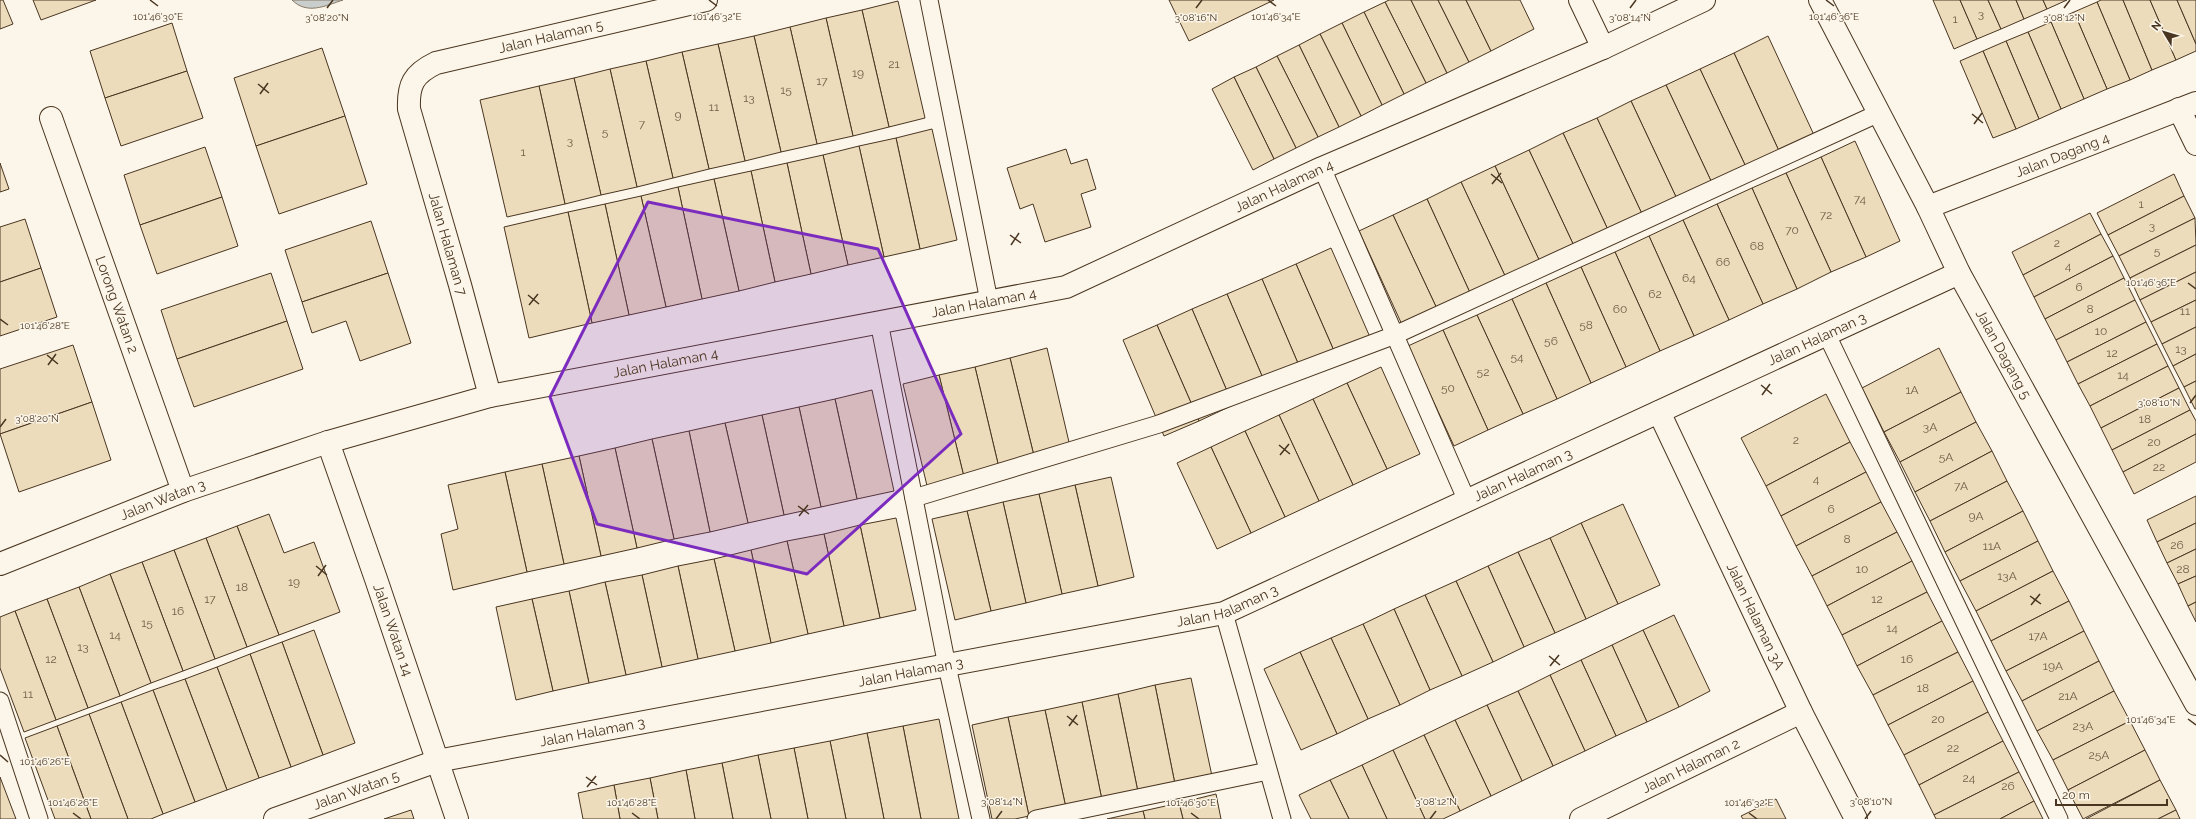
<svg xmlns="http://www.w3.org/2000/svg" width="2196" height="819" font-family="Raleway,sans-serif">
  <rect width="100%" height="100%" fill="#fbf6e9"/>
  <path fill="#c9cecd" stroke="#887966" d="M292,0H343C325,6 307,15 292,0Z"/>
  <g fill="#ecdcbc" stroke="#4a3520">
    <polygon points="0,0 3,0 13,24 0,29"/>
    <polygon points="33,0 96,0 41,20"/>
    <polygon points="1169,0 1274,0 1189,41"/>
    <polygon points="1389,0 1411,0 1447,73 1426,83 1385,2"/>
    <polygon points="1411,0 1438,0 1469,62 1447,73"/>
    <polygon points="1438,0 1466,0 1491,51 1469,62"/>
    <polygon points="1466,0 1520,0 1534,29 1491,51"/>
    <polygon points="1933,0 1960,0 1977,39 1954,49"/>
    <polygon points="1960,0 1988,0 2001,29 1977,39"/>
    <polygon points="1988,0 2016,0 2024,19 2001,29"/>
    <polygon points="2016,0 2043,0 2047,9 2024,19"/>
    <polygon points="2043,0 2067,0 2047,9"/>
    <polygon points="2101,0 2123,0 2152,70 2130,80 2097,2"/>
    <polygon points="2123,0 2150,0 2176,60 2152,70"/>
    <polygon points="2150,0 2177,0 2196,44 2196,51 2176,60"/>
    <polygon points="2177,0 2196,0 2196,44"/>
    <polygon points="898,1 925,118 889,127 862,10"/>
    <polygon points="1385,2 1426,83 1404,94 1364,12"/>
    <polygon points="2097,2 2130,80 2107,89 2074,12"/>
    <polygon points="862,10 889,127 853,136 826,18"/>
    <polygon points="1364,12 1404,94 1382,105 1342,23"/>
    <polygon points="2074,12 2107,89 2084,99 2051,22"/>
    <polygon points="826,18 853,136 817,144 790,27"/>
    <polygon points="2051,22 2084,99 2061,109 2028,32"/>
    <polygon points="172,23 187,71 105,98 90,51"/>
    <polygon points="1342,23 1382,105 1361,116 1320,34"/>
    <polygon points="790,27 817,144 781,152 754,36"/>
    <polygon points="2028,32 2061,109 2039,119 2006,41"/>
    <polygon points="1320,34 1361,116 1339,127 1299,45"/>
    <polygon points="754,36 781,152 745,161 718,44"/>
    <polygon points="1768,36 1814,135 1779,151 1734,53"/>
    <polygon points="2006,41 2039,119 2016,129 1983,51"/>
    <polygon points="718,44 745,161 709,169 682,52"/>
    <polygon points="1299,45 1339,127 1318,137 1277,56"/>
    <polygon points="322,48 345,116 256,146 234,78"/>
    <polygon points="1983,51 2016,129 1993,138 1960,61"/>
    <polygon points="682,52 709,169 673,178 646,61"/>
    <polygon points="1734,53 1779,151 1746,167 1700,69"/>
    <polygon points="1277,56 1318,137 1296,148 1256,67"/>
    <polygon points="646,61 673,178 637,187 610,69"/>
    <polygon points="1256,67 1296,148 1274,159 1234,77"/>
    <polygon points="610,69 637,187 601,195 574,78"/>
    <polygon points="1700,69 1746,167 1712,183 1666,85"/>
    <polygon points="187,71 203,118 121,146 105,98"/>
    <polygon points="1234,77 1274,159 1253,170 1212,89"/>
    <polygon points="574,78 601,195 565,204 539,86"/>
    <polygon points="1666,85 1712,183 1677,199 1631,101"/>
    <polygon points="539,86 565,204 507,217 480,100"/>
    <polygon points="1631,101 1677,199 1643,216 1597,118"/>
    <polygon points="345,116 367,184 279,214 256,146"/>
    <polygon points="1597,118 1643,216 1609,232 1563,133"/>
    <polygon points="932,129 957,240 920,249 896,138"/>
    <polygon points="1563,133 1609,232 1575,248 1529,150"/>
    <polygon points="896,138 920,249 884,257 859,146"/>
    <polygon points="1855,141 1900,241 1866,257 1821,157"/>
    <polygon points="859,146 884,257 848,265 823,155"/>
    <polygon points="205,147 222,197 140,225 124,175"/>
    <polygon points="1066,149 1071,164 1087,159 1096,189 1081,194 1091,227 1045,242 1033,204 1020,209 1007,168"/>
    <polygon points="1529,150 1575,248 1541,264 1495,166"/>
    <polygon points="823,155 848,265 811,274 787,163"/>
    <polygon points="1821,157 1866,257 1831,272 1786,173"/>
    <polygon points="0,163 9,189 0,192"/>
    <polygon points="787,163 811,274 775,282 751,171"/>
    <polygon points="1495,166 1541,264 1507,280 1461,182"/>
    <polygon points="751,171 775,282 739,291 714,179"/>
    <polygon points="1786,173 1831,272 1797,289 1752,188"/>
    <polygon points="2174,174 2184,196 2108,235 2097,213"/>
    <polygon points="714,179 739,291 702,299 678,187"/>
    <polygon points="1461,182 1507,280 1472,297 1427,199"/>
    <polygon points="678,187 702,299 666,307 641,196"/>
    <polygon points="1752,188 1797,289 1763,304 1717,204"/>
    <polygon points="641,196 666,307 629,315 605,204"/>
    <polygon points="2184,196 2195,218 2119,256 2108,235"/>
    <polygon points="222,197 238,246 157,274 140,225"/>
    <polygon points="1427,199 1472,297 1439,313 1393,215"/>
    <polygon points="605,204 629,315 592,323 568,212"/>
    <polygon points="1717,204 1763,304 1729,320 1683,220"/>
    <polygon points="568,212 592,323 529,338 504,227"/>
    <polygon points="2090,213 2101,234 2023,275 2012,252"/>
    <polygon points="1393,215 1439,313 1404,329 1359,231"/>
    <polygon points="2195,218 2196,245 2130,278 2119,256"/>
    <polygon points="25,219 41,268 0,282 0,227"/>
    <polygon points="1683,220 1729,320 1694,336 1649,236"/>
    <polygon points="371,221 388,273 302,302 285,250"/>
    <polygon points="2101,234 2113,256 2034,297 2023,275"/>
    <polygon points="1649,236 1694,336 1660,351 1615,252"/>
    <polygon points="2196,245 2196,272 2140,300 2130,278"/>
    <polygon points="1331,248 1373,344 1338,360 1296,264"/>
    <polygon points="1615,252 1660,351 1626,367 1581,267"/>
    <polygon points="2113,256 2124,278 2045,319 2034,297"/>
    <polygon points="1296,264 1338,360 1303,375 1262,279"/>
    <polygon points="1581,267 1626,367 1591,383 1546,283"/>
    <polygon points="41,268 57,317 0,336 0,282"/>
    <polygon points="2196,272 2196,300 2151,322 2140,300"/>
    <polygon points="271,273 287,321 177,359 161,310"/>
    <polygon points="388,273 411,343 360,361 346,321 312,333 302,302"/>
    <polygon points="2124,278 2135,300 2056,340 2045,319"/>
    <polygon points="1262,279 1303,375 1268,390 1227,294"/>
    <polygon points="1546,283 1591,383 1557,399 1512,299"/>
    <polygon points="1227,294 1268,390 1233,405 1192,309"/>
    <polygon points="1512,299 1557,399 1523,414 1477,315"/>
    <polygon points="2135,300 2146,322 2067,362 2056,340"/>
    <polygon points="2196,300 2196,327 2162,344 2151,322"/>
    <polygon points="1192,309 1233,405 1199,421 1157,325"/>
    <polygon points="1477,315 1523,414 1488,430 1443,330"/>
    <polygon points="287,321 303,369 194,407 177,359"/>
    <polygon points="2146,322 2157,344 2078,384 2067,362"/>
    <polygon points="1157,325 1199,421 1164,436 1123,340"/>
    <polygon points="2196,327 2196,354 2173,366 2162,344"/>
    <polygon points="1443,330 1488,430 1454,446 1408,346"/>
    <polygon points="2157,344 2168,366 2090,406 2078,384"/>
    <polygon points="73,345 92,402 0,434 0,369"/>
    <polygon points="1047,348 1072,455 1036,464 1010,358"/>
    <polygon points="1939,348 1961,392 1884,432 1862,388"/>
    <polygon points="2196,354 2196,381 2184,387 2173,366"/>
    <polygon points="1010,358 1036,464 1000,472 975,367"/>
    <polygon points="2168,366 2179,388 2101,428 2090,406"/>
    <polygon points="975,367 1000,472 965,481 939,375"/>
    <polygon points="1381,367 1420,454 1387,469 1347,383"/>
    <polygon points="939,375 965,481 928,490 903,384"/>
    <polygon points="2196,381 2196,409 2195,409 2184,387"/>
    <polygon points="1347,383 1387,469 1353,485 1313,399"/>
    <polygon points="2179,388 2190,410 2112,450 2101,428"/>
    <polygon points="872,390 894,491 857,499 835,399"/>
    <polygon points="1961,392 1976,422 1900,462 1884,432"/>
    <polygon points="1826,394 1850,442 1766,486 1741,438"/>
    <polygon points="835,399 857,499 821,507 799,407"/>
    <polygon points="1313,399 1353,485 1319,501 1279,415"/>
    <polygon points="92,402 111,460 19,492 0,434"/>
    <polygon points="799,407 821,507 784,515 762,415"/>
    <polygon points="2190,410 2196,421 2196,434 2123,472 2112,450"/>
    <polygon points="762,415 784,515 748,523 725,423"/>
    <polygon points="1279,415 1319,501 1285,517 1245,431"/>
    <polygon points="1976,422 1992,451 1915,492 1900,462"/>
    <polygon points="725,423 748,523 710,532 689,431"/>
    <polygon points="689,431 710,532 674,539 652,439"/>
    <polygon points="1245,431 1285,517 1251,533 1211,447"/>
    <polygon points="2196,434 2196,462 2134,494 2123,472"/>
    <polygon points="652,439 674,539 637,548 615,448"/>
    <polygon points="1850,442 1866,472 1781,516 1766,486"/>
    <polygon points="1211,447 1251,533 1217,549 1177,463"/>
    <polygon points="615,448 637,548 601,556 579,456"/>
    <polygon points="1992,451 2007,481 1930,521 1915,492"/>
    <polygon points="579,456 601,556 564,564 542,464"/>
    <polygon points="542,464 564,564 527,572 505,472"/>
    <polygon points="505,472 527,572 453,590 441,534 458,529 448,485"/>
    <polygon points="1866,472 1881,502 1796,546 1781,516"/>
    <polygon points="1111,477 1134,577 1098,586 1075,485"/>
    <polygon points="2007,481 2023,511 1945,552 1930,521"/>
    <polygon points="1075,485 1098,586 1062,594 1039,494"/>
    <polygon points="1039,494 1062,594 1026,603 1003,502"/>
    <polygon points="2196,496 2196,523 2157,542 2147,520"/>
    <polygon points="1003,502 1026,603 991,611 967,511"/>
    <polygon points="1881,502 1897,532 1812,576 1796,546"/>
    <polygon points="1623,504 1660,585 1618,604 1581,523"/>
    <polygon points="967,511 991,611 955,620 932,519"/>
    <polygon points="2023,511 2038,541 1960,581 1945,552"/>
    <polygon points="269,514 284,553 314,542 340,612 279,635 237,526"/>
    <polygon points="896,518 916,610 880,618 860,525"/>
    <polygon points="1581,523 1618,604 1586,619 1550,538"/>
    <polygon points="2196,523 2196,549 2167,563 2157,542"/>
    <polygon points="860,525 880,618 844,626 824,534"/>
    <polygon points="237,526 279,635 247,647 206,538"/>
    <polygon points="1897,532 1912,561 1827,606 1812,576"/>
    <polygon points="824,534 844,626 808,634 787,541"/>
    <polygon points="206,538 247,647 215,659 174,550"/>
    <polygon points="1550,538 1586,619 1555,633 1518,552"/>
    <polygon points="787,541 808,634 771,643 751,550"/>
    <polygon points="2038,541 2053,571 1976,611 1960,581"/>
    <polygon points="2196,549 2196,576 2178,584 2167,563"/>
    <polygon points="174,550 215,659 183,671 142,562"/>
    <polygon points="751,550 771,643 735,651 714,559"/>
    <polygon points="1518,552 1555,633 1524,647 1488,566"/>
    <polygon points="714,559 735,651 698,659 678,566"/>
    <polygon points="1912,561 1927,592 1842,635 1827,606"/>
    <polygon points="142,562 183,671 151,683 110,574"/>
    <polygon points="678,566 698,659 662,667 642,575"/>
    <polygon points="1488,566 1524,647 1493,662 1456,581"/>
    <polygon points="2053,571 2069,601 1991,641 1976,611"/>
    <polygon points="110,574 151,683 120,696 79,587"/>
    <polygon points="642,575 662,667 626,675 605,582"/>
    <polygon points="2196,576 2196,602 2188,606 2178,584"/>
    <polygon points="1456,581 1493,662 1462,676 1425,595"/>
    <polygon points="605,582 626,675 589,683 569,591"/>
    <polygon points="79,587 120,696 88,708 47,599"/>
    <polygon points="569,591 589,683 553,691 532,599"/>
    <polygon points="1927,592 1942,621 1857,666 1842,635"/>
    <polygon points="1425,595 1462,676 1430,690 1394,609"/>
    <polygon points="47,599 88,708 56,720 15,611"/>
    <polygon points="532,599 553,691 516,700 496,607"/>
    <polygon points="2069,601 2084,631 2006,671 1991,641"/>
    <polygon points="2196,602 2196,622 2188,606"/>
    <polygon points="1394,609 1430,690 1400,705 1363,624"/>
    <polygon points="15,611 56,720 24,732 0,668 0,617"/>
    <polygon points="1674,615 1710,691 1679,707 1643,630"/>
    <polygon points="1942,621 1958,652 1873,695 1857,666"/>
    <polygon points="1363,624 1400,705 1368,719 1331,638"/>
    <polygon points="314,630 355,743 323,755 282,642"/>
    <polygon points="1643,630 1679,707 1647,722 1612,645"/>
    <polygon points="2084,631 2099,661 2022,701 2006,671"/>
    <polygon points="1331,638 1368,719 1337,734 1300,652"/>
    <polygon points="282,642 323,755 291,767 250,654"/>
    <polygon points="1612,645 1647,722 1616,736 1581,660"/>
    <polygon points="1300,652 1337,734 1301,750 1264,669"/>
    <polygon points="1958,652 1973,681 1888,725 1873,695"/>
    <polygon points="250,654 291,767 259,778 217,667"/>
    <polygon points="1581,660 1616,736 1585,751 1550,675"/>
    <polygon points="2099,661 2114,691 2037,731 2022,701"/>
    <polygon points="217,667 259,778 227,790 185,679"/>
    <polygon points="1550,675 1585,751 1553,766 1518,691"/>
    <polygon points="1191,678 1212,776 1175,784 1155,685"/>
    <polygon points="185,679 227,790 195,802 153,690"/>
    <polygon points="1973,681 1988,712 1904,755 1888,725"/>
    <polygon points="1155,685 1175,784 1138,792 1118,694"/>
    <polygon points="153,690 195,802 163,814 121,702"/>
    <polygon points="1518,691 1553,766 1522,781 1487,705"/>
    <polygon points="2114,691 2130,721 2053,760 2037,731"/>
    <polygon points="1118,694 1138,792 1102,800 1082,702"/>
    <polygon points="121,702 163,814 151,819 128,819 89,714"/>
    <polygon points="1082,702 1102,800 1066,808 1045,710"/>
    <polygon points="1487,705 1522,781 1491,796 1455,720"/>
    <polygon points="1045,710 1066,808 1029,816 1008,717"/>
    <polygon points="1988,712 2003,741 1919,785 1904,755"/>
    <polygon points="89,714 128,819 91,819 57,726"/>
    <polygon points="1008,717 1029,816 1015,819 992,819 972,725"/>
    <polygon points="939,719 959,819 921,819 903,726"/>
    <polygon points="1455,720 1491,796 1460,811 1424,735"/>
    <polygon points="2130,721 2145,750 2068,790 2053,760"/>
    <polygon points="57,726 91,819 55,819 25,738"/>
    <polygon points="903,726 921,819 884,819 867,733"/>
    <polygon points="867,733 884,819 846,819 830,741"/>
    <polygon points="1424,735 1460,811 1443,819 1425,819 1393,750"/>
    <polygon points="830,741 846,819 808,819 794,748"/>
    <polygon points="2003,741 2019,772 1934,815 1919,785"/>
    <polygon points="794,748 808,819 771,819 758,755"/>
    <polygon points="1393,750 1425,819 1387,819 1362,765"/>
    <polygon points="2145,750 2160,780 2083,819 2068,790"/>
    <polygon points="758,755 771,819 733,819 722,763"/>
    <polygon points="722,763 733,819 695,819 686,770"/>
    <polygon points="1362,765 1387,819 1349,819 1330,780"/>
    <polygon points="686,770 695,819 658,819 650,778"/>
    <polygon points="2019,772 2034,801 2000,819 1936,819 1934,815"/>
    <polygon points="0,777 16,819 0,819"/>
    <polygon points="650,778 658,819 620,819 614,785"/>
    <polygon points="1330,780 1349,819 1311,819 1299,795"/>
    <polygon points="2160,780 2176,810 2158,819 2086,819"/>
    <polygon points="614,785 620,819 583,819 578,793"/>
    <polygon points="1216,794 1221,819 1183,819 1179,803"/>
    <polygon points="1776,799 1786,819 1743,819 1741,816"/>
    <polygon points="2034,801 2043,819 2000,819"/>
    <polygon points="1179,803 1183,819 1145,819 1143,811"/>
    <polygon points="411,810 414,819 384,819"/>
    <polygon points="2176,810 2180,819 2158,819"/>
    <polygon points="1143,811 1145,819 1107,819"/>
  </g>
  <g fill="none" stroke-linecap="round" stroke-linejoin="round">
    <g stroke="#4a3520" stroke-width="19">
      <g id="service">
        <polyline points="929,0 989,301"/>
        <polyline points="1322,168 1467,501"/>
        <polyline points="879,322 947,666 981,819"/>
        <polyline points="1827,335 2059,819"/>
        <polyline points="914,498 1159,424 1395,335 1879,113"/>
        <polyline points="1224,613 1282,819"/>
        <polyline points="0,701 39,819"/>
        <polyline points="1036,819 1268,771"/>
      </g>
    </g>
    <g stroke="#4a3520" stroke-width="24">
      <g id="minor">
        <polyline points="1580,0 1603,48"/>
        <path id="s1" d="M1820,0L1928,207L1959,273L2196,704"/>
        <polyline points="2179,109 2196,144"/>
        <path id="s2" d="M51,118L183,491"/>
        <path id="s3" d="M1928,207L2196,103"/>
        <path id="s4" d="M490,396L460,285L409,109C408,85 413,74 436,63L706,0"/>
        <path id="s5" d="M1659,412L1801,712L1856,819"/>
        <path id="s6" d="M328,442L376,579L457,819"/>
        <path id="s7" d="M0,564L183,491L328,442L490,396L1066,287L1322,168L1603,48L1704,0"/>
        <path id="s8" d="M275,819L437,761L1224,613L1959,273"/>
        <path id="s9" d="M1581,819L1801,712"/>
      </g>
    </g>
    <use href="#service" stroke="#fbf6e9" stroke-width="17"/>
    <use href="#minor" stroke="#fbf6e9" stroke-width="22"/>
  </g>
  <path fill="#7b2cbf" fill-opacity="0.2" stroke="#7b2cbf" stroke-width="3" stroke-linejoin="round" d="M648,202L878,249L961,434L807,574L597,524L550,397Z"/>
  <path fill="none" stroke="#4a3520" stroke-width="1.5" d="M150,0L158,6M709,0L717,6M1268,0L1276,6M1826,0L1834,6M327,8L333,0M1196,8L1202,0M1630,8L1636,0M2064,8L2070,0M258,84L269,93M260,94L268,83M1972,114L1983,123M1974,124L1982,113M1491,174L1502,183M1492,184L1501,173M1010,235L1021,243M1011,245L1019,233M2188,283L2196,289M528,295L539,304M529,305L538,294M0,319L8,325M47,355L58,364M48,365L56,354M1761,385L1772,394M1762,395L1770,384M2190,403L2196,395M0,427L6,419M1279,445L1290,454M1280,455L1289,444M798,506L809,514M799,516L808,505M316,566L327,575M318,576L326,565M2030,596L2041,604M2031,605L2040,594M1549,656L1560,665M1550,666L1559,655M1067,716L1078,725M2188,719L2196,725M1069,726L1077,715M0,755L8,762M586,777L597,785M587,787L596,776M73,813L81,819M632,813L640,819M1191,813L1199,819M1749,813L1757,819M996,819L1002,811M1430,819L1436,811M1865,819L1871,811"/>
  <g text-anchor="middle" stroke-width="3" stroke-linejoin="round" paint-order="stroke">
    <g font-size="12" fill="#725f47">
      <text x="1981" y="18">3</text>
      <text x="1955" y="23">1</text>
      <text x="894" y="68">21</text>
      <text x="858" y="77">19</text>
      <text x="822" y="85">17</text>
      <text x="786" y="94">15</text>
      <text x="749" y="102">13</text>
      <text x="714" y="111">11</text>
      <text x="678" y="119">9</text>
      <text x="642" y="128">7</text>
      <text x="605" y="136">5</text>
      <text x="570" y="145">3</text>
      <text x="523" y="156">1</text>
      <text x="1860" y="203">74</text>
      <text x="2141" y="208">1</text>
      <text x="1826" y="219">72</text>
      <text x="2152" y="230">3</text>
      <text x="1792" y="234">70</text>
      <text x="2057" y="247">2</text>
      <text x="1757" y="250">68</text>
      <text x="2157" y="255">5</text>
      <text x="1723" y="266">66</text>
      <text x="2068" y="270">4</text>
      <text x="1689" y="282">64</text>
      <text x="2079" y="291">6</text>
      <text x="1655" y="298">62</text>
      <text x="1620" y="313">60</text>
      <text x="2090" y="313">8</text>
      <text x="2185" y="315">11</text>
      <text x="1586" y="329">58</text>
      <text x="2101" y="335">10</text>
      <text x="1551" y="345">56</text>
      <text x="2181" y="353">13</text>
      <text x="2112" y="357">12</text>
      <text x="1517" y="361">54</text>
      <text x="1483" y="376">52</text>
      <text x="2123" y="379">14</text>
      <text x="1448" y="392">50</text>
      <text x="1912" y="394">1A</text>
      <text x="2145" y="423">18</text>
      <text x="1930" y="431">3A</text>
      <text x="1796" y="444">2</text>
      <text x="2154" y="446">20</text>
      <text x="1946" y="461">5A</text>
      <text x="2159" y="471">22</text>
      <text x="1816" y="483">4</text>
      <text x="1961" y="490">7A</text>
      <text x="1831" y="513">6</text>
      <text x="1976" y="520">9A</text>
      <text x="1847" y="543">8</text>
      <text x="2177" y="549">26</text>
      <text x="1992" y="550">11A</text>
      <text x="1862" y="573">10</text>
      <text x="2183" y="573">28</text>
      <text x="2007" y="580">13A</text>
      <text x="294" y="586">19</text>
      <text x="242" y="591">18</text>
      <text x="210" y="603">17</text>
      <text x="1877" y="603">12</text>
      <text x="178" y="615">16</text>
      <text x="147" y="627">15</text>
      <text x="1892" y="632">14</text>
      <text x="115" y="639">14</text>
      <text x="2038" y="640">17A</text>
      <text x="83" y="651">13</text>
      <text x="51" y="663">12</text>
      <text x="1907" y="663">16</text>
      <text x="2053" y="670">19A</text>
      <text x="1923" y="692">18</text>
      <text x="28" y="698">11</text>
      <text x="2068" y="700">21A</text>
      <text x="1938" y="723">20</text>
      <text x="2083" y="730">23A</text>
      <text x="1953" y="752">22</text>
      <text x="2099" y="759">25A</text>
      <text x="1969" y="782">24</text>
      <text x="2008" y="790">26</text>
    </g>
    <g font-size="14" fill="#4a3520" stroke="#fbf6e9">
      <text dy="5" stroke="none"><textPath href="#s4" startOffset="474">Jalan Halaman 5</textPath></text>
      <text dy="5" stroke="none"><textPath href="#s3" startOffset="144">Jalan Dagang 4</textPath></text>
      <text dy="5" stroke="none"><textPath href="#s7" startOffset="1345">Jalan Halaman 4</textPath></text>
      <text transform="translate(448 244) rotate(74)" y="5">Jalan Halaman 7</text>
      <text dy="5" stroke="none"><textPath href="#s7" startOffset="1021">Jalan Halaman 4</textPath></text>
      <text dy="5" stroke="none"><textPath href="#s2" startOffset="198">Lorong Watan 2</textPath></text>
      <text dy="5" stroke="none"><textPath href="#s8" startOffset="1626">Jalan Halaman 3</textPath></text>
      <text dy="5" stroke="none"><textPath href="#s1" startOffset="399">Jalan Dagang 5</textPath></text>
      <text dy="5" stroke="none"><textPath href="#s7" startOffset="697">Jalan Halaman 4</textPath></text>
      <text dy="5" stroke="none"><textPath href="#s8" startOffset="1302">Jalan Halaman 3</textPath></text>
      <text dy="5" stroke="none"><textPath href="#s7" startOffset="175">Jalan Watan 3</textPath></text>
      <text dy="5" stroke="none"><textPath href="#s8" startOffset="978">Jalan Halaman 3</textPath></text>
      <text dy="5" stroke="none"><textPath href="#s5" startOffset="226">Jalan Halaman 3A</textPath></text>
      <text dy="5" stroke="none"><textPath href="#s6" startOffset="199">Jalan Watan 14</textPath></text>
      <text dy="5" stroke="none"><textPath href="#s8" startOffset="654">Jalan Halaman 3</textPath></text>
      <text dy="5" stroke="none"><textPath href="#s8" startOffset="330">Jalan Halaman 3</textPath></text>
      <text dy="5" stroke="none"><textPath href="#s9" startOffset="122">Jalan Halaman 2</textPath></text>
      <text dy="5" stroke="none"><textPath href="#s8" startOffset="86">Jalan Watan 5</textPath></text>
    </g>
  </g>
  <g font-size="10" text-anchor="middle" fill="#4a3520" stroke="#fbf6e9" stroke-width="3" stroke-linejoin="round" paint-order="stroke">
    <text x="158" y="20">101°46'30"E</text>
    <text x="717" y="20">101°46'32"E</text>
    <text x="1276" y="20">101°46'34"E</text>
    <text x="1834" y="20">101°46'36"E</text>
    <text x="327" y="21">3°08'20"N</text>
    <text x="1196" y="21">3°08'16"N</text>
    <text x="1630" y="21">3°08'14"N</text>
    <text x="2064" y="21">3°08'12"N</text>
    <text x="2151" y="286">101°46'36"E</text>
    <text x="45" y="329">101°46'28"E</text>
    <text x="2159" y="406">3°08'10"N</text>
    <text x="37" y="422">3°08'20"N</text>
    <text x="2151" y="723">101°46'34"E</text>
    <text x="45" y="765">101°46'26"E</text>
    <text x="1002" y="805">3°08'14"N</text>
    <text x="1436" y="805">3°08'12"N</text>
    <text x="1871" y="805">3°08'10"N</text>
    <text x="73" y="806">101°46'26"E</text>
    <text x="632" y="806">101°46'28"E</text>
    <text x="1191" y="806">101°46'30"E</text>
    <text x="1749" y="806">101°46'32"E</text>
  </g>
  <g transform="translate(2164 32) rotate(308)" stroke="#fbf6e9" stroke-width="3" paint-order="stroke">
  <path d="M0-3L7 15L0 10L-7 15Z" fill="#4a3520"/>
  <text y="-6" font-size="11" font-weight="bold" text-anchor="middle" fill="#4a3520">N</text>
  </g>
  <path d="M2056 799v6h111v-6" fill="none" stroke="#4a3520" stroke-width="2"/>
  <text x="2062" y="799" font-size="12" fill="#4a3520" stroke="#fbf6e9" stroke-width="3" paint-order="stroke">20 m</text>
</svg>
